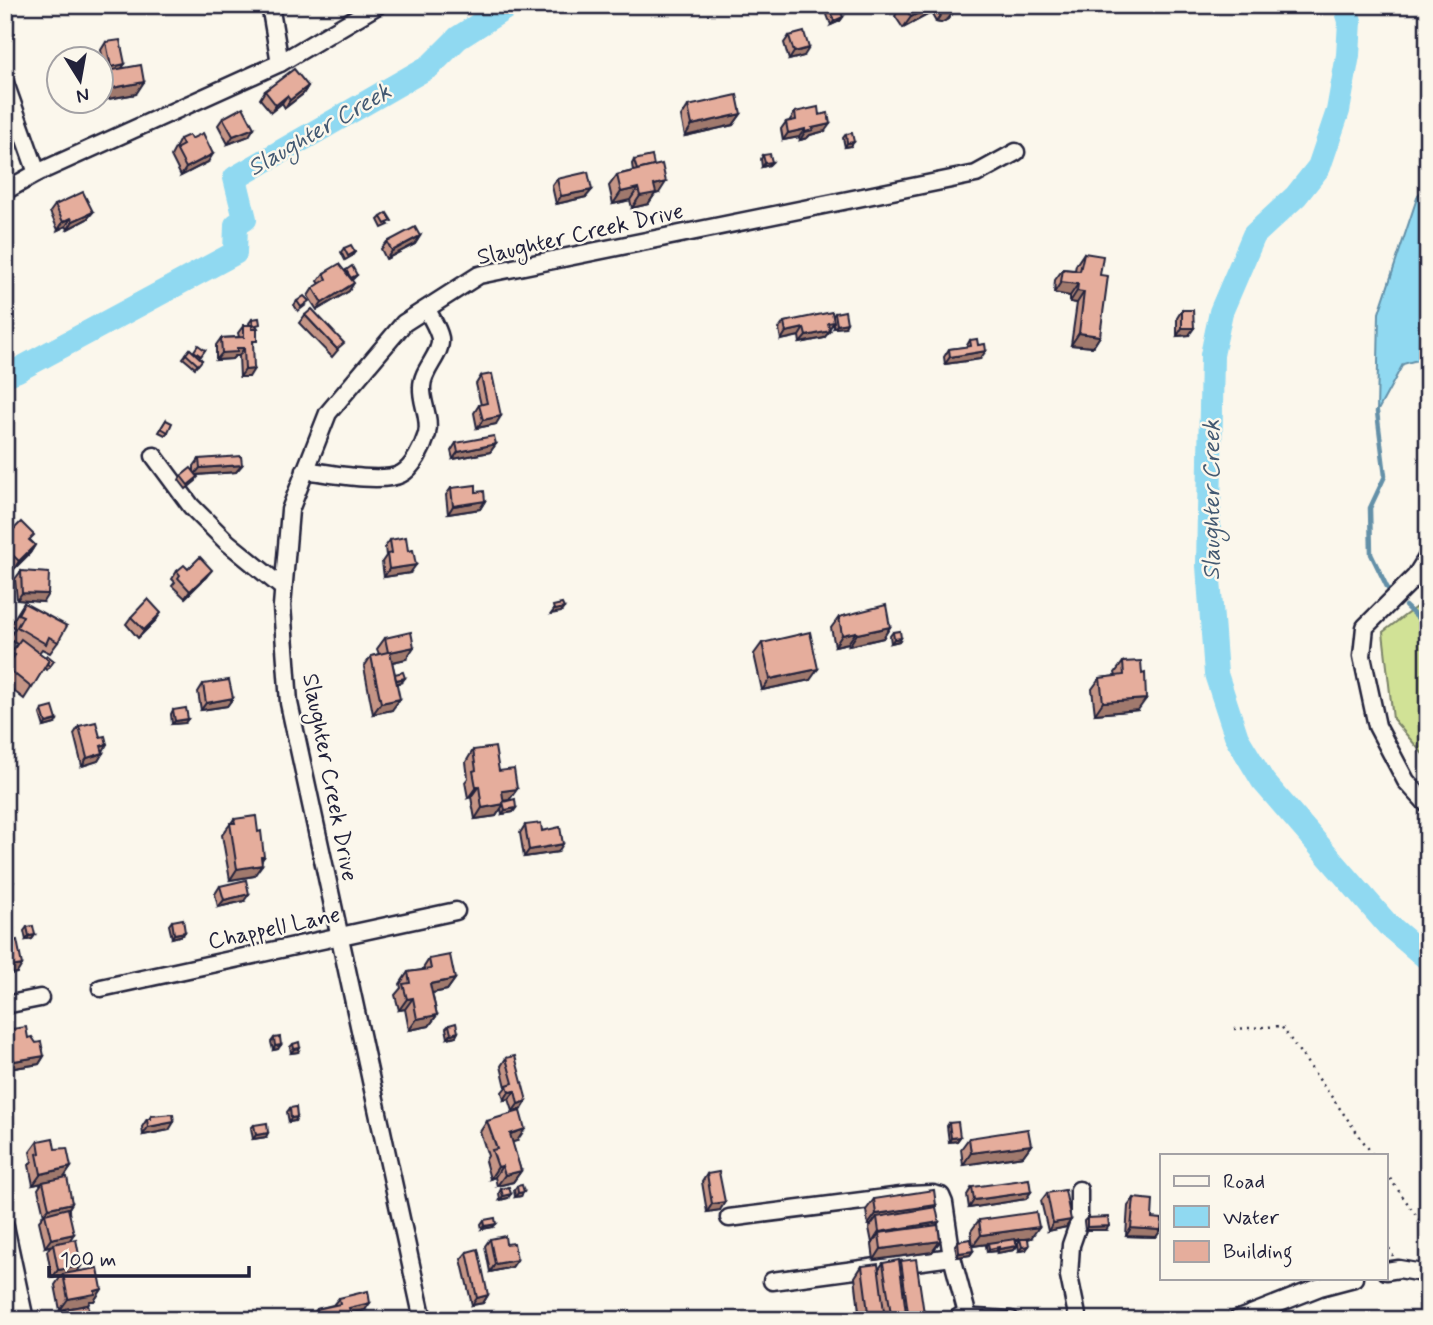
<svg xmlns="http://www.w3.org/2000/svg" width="1433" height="1325" font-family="Mynerve,sans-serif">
  <rect width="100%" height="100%" fill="#fbf7ec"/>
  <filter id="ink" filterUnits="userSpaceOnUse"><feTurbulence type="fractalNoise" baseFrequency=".0143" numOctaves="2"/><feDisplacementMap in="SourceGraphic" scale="14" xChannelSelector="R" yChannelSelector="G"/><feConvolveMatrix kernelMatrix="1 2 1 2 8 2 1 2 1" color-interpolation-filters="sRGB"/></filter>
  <g filter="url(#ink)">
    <polygon fill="#d1e296" stroke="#7a8268" stroke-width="2" points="1428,598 1428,760 1393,719 1383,632"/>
    <polygon fill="#90d9f1" stroke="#6490a8" stroke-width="2" points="1428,186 1428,357 1403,364 1377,412 1379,313 1418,195"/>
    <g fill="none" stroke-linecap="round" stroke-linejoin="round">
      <g stroke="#6490a8" stroke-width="4.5">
        <polyline points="1377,412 1385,476 1370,508 1371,554 1388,589"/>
        <polyline points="1405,606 1428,628"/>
      </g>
      <g stroke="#90d9f1" stroke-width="24">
        <polyline points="1345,5 1350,21 1348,55 1338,111 1319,167 1296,196 1254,235 1221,312 1212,355 1208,566 1216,674 1237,738 1263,781 1387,924 1428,959"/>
        <polyline points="5,375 18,370 235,253 236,225 245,219 235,178 430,66 458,38 510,5"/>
      </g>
      <g stroke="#22223b" stroke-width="21">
        <g id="minor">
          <polyline points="270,5 280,63"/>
          <polyline points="5,83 37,173"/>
          <polyline points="5,191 37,173 280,63 378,5"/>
          <polyline points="154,456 191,506 227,542 283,588"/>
          <path d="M305,470C327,473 382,484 401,474C413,468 423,447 427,434C431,418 421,403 422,387C422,369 442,355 440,338C438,328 431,318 427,309"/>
          <polyline points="1428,556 1415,577 1365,627 1362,656 1377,726 1406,781 1428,805"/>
          <polyline points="101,988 456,911"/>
          <polyline points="5,1005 40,998"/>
          <polyline points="729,1218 909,1195 933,1194 941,1196 944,1203 952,1257 968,1317"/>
          <polyline points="5,1226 25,1320"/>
          <polyline points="1386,1271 1399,1269 1428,1274"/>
          <polyline points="772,1281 952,1257"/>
          <polyline points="959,1317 1011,1320"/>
          <polyline points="423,1320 289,703 282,606 290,510 328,413 404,323 479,275 976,174 1016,152"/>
          <polyline points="1078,1320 1069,1276 1071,1245 1079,1222 1079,1190"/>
          <polyline points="1236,1320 1320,1287 1354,1278"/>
        </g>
      </g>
      <g stroke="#22223b" stroke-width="2.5" stroke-dasharray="2 5" stroke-linecap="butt">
        <polyline points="1234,1029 1281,1026 1373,1155"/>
        <polyline points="1386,1173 1428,1232"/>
        <polyline points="1386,1242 1393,1256"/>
      </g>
      <use href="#minor" stroke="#fbf7ec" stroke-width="16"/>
    </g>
    <g fill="#c59586" stroke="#22223b" stroke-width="2">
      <polygon points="826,5 838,5 843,17 840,21 831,25 824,7"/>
      <polygon points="902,5 956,5 948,19 941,23 936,22 931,13 903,28 895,16"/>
      <polygon points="789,36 804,56 789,60 784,43"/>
      <polygon points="106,42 122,68 136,94 102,100 102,72 105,72 101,50"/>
      <polygon points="308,86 303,94 285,108 282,103 271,112 260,99 265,91"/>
      <polygon points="688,106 741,114 733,125 685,136 681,117"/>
      <polygon points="795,112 819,115 825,131 810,135 807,138 800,140 799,137 783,140 781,129 786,122 790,121 790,120"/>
      <polygon points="223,118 249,136 228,144 218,125"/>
      <polygon points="846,134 851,146 845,147 843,138"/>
      <polygon points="180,139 208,162 181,176 171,156"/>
      <polygon points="763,155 772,162 769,165 762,167 761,159"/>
      <polygon points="634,160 659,193 655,194 648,204 632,208 630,200 613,204 609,186 617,175 633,171 632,164"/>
      <polygon points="557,179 586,197 556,204 552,186"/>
      <polygon points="55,205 93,212 87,219 68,229 66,226 58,230 50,212"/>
      <polygon points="381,217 389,225 382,228 378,220"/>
      <polygon points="420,236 415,244 386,259 381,249 387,242"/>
      <polygon points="344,248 355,252 352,256 345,260 341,252"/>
      <polygon points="1084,253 1100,275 1100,336 1093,347 1071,345 1077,303 1070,302 1070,296 1054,293 1055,280 1063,269 1075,270 1076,265"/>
      <polygon points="346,270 357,275 352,280 349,291 317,310 308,296 313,288 320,284 318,281 324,273 345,271"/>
      <polygon points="297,301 306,305 298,311 294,305"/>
      <polygon points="1182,310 1189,335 1177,336 1177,318"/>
      <polygon points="835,313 845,327 834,328 833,323 824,338 800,343 799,336 781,340 779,329 784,322 833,316"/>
      <polygon points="305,315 338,350 332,357 299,323"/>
      <polygon points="252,319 258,328 254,329 253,347 249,377 240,377 239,356 235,356 232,359 216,360 216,345 221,338 239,337 238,333 244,325 250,325 249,323"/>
      <polygon points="970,340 980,359 945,364 944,357 949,349 966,347"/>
      <polygon points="190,349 193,352 205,350 199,358 202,360 195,368 183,358"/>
      <polygon points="481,376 496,424 477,428 474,413 479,405 481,405 476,384"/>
      <polygon points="166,420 168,432 165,435 159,432"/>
      <polygon points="456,443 496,444 490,452 453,459 451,451"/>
      <polygon points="199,459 242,465 236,472 197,475 196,481 186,489 179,480 181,476 194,472 194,466"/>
      <polygon points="451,488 476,492 485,501 480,509 448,514 446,495"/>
      <polygon points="5,538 30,540 35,545 30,553 14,569 5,560"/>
      <polygon points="390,540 410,573 384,577 382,562 386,556 385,547"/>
      <polygon points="188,569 206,577 185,598 172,586 175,582 172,579 177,571"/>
      <polygon points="21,571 43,602 17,600 15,579"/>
      <polygon points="24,603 58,642 50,653 42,649 39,653 45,657 54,661 47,670 44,668 24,699 5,684 5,668 7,666 5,665 5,661 17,644 9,639 15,628 10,625"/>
      <polygon points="131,617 156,620 138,638 126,624"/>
      <polygon points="839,617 890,627 883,638 849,646 848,643 835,646 831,628"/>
      <polygon points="893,632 901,638 899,641 891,643 890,636"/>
      <polygon points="385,638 406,659 392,662 395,674 402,682 397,683 392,710 373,714 364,667 371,656 379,654 377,649"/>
      <polygon points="762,643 810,680 762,690 754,654"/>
      <polygon points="1123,662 1138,710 1095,714 1092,689 1100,678 1116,676 1115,673"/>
      <polygon points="203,684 233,698 227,706 201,710 198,692"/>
      <polygon points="42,710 55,724 44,727 40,714"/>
      <polygon points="173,710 185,723 172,724 171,714"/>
      <polygon points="79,726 100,737 107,744 98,761 82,766 74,734"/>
      <polygon points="473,750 499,771 517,789 509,800 503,801 516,808 513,812 502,814 501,808 496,816 475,819 471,797 468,798 465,782 468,778 466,762"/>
      <polygon points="234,819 262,861 254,876 230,880 222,835"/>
      <polygon points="525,825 542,831 558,852 524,857 520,833"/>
      <polygon points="220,886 244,901 218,907 215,894"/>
      <polygon points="172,921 183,935 172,938 169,925"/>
      <polygon points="27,927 35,935 32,939 26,940 24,931"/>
      <polygon points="429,959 455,979 447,990 432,993 437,1015 429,1026 409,1030 405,1009 399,1010 395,995 401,988 400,984 408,972 422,970"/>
      <polygon points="449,1025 458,1032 456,1036 448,1038 446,1028"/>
      <polygon points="11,1029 28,1038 44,1056 39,1064 8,1069 5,1052 5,1048 7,1046 5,1037"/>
      <polygon points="274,1038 278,1049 273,1050 271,1042"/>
      <polygon points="293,1044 298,1052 291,1053 290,1047"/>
      <polygon points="506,1058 522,1109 513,1111 509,1099 504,1100 502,1092 506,1087 501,1066"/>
      <polygon points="290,1108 295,1121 289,1122 287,1112"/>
      <polygon points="151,1116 169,1130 143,1135 142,1127 147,1119 149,1119"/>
      <polygon points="487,1121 517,1141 512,1142 521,1171 513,1182 497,1186 495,1177 490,1179 485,1161 488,1156 480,1132"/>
      <polygon points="949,1123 960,1137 957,1141 949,1142 947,1126"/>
      <polygon points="254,1125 266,1137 253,1139 251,1128"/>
      <polygon points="969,1138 1031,1145 1023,1156 963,1165 961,1149"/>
      <polygon points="38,1141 55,1149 71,1167 64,1177 72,1203 69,1208 70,1240 81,1266 77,1271 102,1289 94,1301 90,1301 88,1305 91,1320 60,1320 59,1317 65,1309 60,1310 55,1285 61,1276 52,1278 47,1251 51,1245 45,1247 39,1221 44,1215 38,1189 42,1183 33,1185 29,1165 32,1161 30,1152"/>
      <polygon points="707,1174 720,1210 707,1212 702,1182"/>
      <polygon points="517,1186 521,1196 515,1197 514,1190"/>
      <polygon points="972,1187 1026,1199 969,1208 967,1195"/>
      <polygon points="501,1189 508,1198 500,1200 499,1193"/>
      <polygon points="1047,1193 1066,1227 1048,1231 1041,1201"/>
      <polygon points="1134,1198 1161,1230 1156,1237 1126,1236 1128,1206"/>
      <polygon points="874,1199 934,1208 940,1241 932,1252 874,1260 872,1245 873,1243 872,1243 869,1228 871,1225 868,1225 866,1210"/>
      <polygon points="1087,1218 1106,1230 1085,1230 1084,1221"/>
      <polygon points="484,1220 493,1227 482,1229 481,1224"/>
      <polygon points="979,1220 1031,1238 1028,1239 1026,1250 1019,1251 1018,1243 1020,1240 1016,1240 1017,1246 1014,1250 997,1253 996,1251 987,1252 986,1246 987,1244 973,1246 971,1231"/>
      <polygon points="490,1239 506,1244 517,1260 512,1267 490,1272 485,1246"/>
      <polygon points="958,1241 973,1251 970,1255 957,1257 955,1245"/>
      <polygon points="467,1252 488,1295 483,1303 472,1305 461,1259"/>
      <polygon points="901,1261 925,1320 860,1320 855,1277 862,1266 878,1270 883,1263 899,1264"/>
      <polygon points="339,1298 365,1310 348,1314 344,1320 312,1320 311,1317 317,1309 333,1305"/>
    </g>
    <g fill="#a0796d" stroke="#22223b" stroke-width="2">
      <polygon points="933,5 937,5 931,13 903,28 911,17"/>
      <polygon points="956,8 948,19 941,23 936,22 944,10"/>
      <polygon points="843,17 840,21 831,25 834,21"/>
      <polygon points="809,48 804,56 789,60 794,52"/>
      <polygon points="125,64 120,71 106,74 111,67"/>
      <polygon points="144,82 136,94 102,100 102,90"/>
      <polygon points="308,86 303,94 285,108 290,100"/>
      <polygon points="287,96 282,103 271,112 276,105"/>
      <polygon points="741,114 733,125 685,136 692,125"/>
      <polygon points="830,124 825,131 810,135 807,138 800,140 805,132 812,128"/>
      <polygon points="254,128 249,136 228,144 233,136"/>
      <polygon points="805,129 799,137 783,140 788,133"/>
      <polygon points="854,142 851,146 845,147 847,143"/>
      <polygon points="213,154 208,162 181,176 186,168"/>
      <polygon points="772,162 769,165 762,167 765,163"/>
      <polygon points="666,182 659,193 655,194 648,204 632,208 640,196 654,185"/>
      <polygon points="638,188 630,200 613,204 621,192"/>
      <polygon points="592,190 586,197 556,204 561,196"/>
      <polygon points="93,212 87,219 68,229 73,221"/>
      <polygon points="71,218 66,226 58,230 63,222"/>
      <polygon points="420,236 415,244 386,259 392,251"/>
      <polygon points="1061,282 1078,284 1070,296 1054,293"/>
      <polygon points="354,283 349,291 317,310 322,303"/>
      <polygon points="1077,291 1084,292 1077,303 1070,302"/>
      <polygon points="847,323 845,327 834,328 837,325"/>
      <polygon points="804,328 799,336 781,340 786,332"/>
      <polygon points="1182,328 1194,328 1189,335 1177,336"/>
      <polygon points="830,331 824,338 800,343 806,336"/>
      <polygon points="1079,333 1100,336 1093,347 1071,345"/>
      <polygon points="237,348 244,348 239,356 235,356 232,359 216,360 222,353"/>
      <polygon points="986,351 980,359 945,364 950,357"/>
      <polygon points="254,369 249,377 240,377 245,370"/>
      <polygon points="501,416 496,424 477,428 483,420"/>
      <polygon points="496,444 490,452 453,459 458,452"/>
      <polygon points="242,465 236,472 194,475 200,468"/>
      <polygon points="485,501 480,509 448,514 453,506"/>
      <polygon points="35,545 30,553 14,569 19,561"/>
      <polygon points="416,565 410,573 384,577 389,569"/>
      <polygon points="212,570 206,577 185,598 190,591"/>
      <polygon points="22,593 48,594 43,602 17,600"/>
      <polygon points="564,608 561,612 551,614 554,610"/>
      <polygon points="161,613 156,620 138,638 144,630"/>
      <polygon points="890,627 883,638 849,646 857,634"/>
      <polygon points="856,632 848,643 835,646 842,635"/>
      <polygon points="901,638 899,641 891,643 894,639"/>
      <polygon points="414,647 406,659 383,664 390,652"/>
      <polygon points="818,669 810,680 762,690 770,679"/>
      <polygon points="405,678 402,682 390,685 393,681"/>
      <polygon points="233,698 227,706 201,710 206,703"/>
      <polygon points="400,699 392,710 373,714 381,703"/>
      <polygon points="1146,699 1138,710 1095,714 1103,702"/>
      <polygon points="188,719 185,723 172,724 175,721"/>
      <polygon points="57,720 55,724 44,727 46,723"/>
      <polygon points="103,753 98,761 82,766 87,758"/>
      <polygon points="479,786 471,797 468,798 476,787"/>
      <polygon points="517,789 509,800 494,802 502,791"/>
      <polygon points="504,804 496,816 475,819 482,808"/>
      <polygon points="516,808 513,812 502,814 505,810"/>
      <polygon points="563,844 558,852 524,857 529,850"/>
      <polygon points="261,857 264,857 258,866 262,865 254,876 230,880 237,869"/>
      <polygon points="13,883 7,893 9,892 5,897 5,887 7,885"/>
      <polygon points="249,894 244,901 218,907 224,900"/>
      <polygon points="13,930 7,938 5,938 5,932"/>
      <polygon points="185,932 183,935 172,938 174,934"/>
      <polygon points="35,935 32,939 26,940 29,936"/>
      <polygon points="22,965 17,973 5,975 5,968"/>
      <polygon points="455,979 447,990 422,995 430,984"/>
      <polygon points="413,998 405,1009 399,1010 407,999"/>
      <polygon points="437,1015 429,1026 409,1030 417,1019"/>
      <polygon points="458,1032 456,1036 448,1038 451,1034"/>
      <polygon points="281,1045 278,1049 273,1050 275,1046"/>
      <polygon points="300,1048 298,1052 291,1053 294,1049"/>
      <polygon points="44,1056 39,1064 8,1069 14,1061"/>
      <polygon points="515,1091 509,1099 504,1100 509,1092"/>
      <polygon points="527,1101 522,1109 513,1111 518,1104"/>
      <polygon points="297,1117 295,1121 289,1122 291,1118"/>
      <polygon points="174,1122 169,1130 143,1135 148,1127"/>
      <polygon points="525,1129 517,1141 502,1145 510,1134"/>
      <polygon points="268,1133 266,1137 253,1139 256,1135"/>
      <polygon points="960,1137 957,1141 949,1142 951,1138"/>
      <polygon points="1031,1145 1023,1156 963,1165 971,1153"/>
      <polygon points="502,1166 495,1177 490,1179 498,1167"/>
      <polygon points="71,1167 63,1179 43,1182 42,1183 33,1185 41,1174"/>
      <polygon points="521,1171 513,1182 497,1186 505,1175"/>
      <polygon points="524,1192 521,1196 515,1197 518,1193"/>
      <polygon points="1031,1192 1026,1199 969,1208 974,1200"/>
      <polygon points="511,1194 508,1198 500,1200 503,1196"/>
      <polygon points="725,1202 720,1210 707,1212 712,1204"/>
      <polygon points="72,1203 67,1211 43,1215 49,1208"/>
      <polygon points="936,1205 928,1216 877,1217 871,1225 868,1225 876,1214"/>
      <polygon points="1071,1220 1066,1227 1048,1231 1053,1223"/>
      <polygon points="939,1222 931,1234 879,1233 873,1243 872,1243 879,1232"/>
      <polygon points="496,1224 493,1227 482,1229 485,1226"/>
      <polygon points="1109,1226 1106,1230 1085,1230 1087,1227"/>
      <polygon points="1039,1227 1031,1238 989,1244 988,1243 987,1244 973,1246 981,1235"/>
      <polygon points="1131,1228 1161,1230 1156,1237 1126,1236"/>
      <polygon points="74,1234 69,1241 45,1247 51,1239"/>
      <polygon points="940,1241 932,1252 874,1260 881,1249"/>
      <polygon points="1017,1246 1014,1250 997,1253 999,1249"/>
      <polygon points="1029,1246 1026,1250 1019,1251 1022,1247"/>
      <polygon points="999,1247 996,1251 987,1252 989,1249"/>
      <polygon points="973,1251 970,1255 957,1257 959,1253"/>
      <polygon points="517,1260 512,1267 490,1272 495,1264"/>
      <polygon points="81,1266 76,1273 63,1274 61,1276 52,1278 58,1270"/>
      <polygon points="102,1289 94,1301 90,1301 88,1305 60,1310 68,1299"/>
      <polygon points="488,1295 483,1303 472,1305 477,1298"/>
      <polygon points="370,1303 365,1310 348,1314 344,1320 319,1320 349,1308"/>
    </g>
    <g fill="#e5ad9c" stroke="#22223b" stroke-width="2">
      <polygon points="828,5 838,5 843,17 834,21"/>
      <polygon points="903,5 933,5 911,17"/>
      <polygon points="941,5 956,5 956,8 949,12 944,10"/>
      <polygon points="804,32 809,48 794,52 789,36"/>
      <polygon points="120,40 125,64 111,67 106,42"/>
      <polygon points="141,65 144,82 102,90 102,72"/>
      <polygon points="294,69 308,86 290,100 287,96 276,105 265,91"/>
      <polygon points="737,95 741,114 692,125 688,106"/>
      <polygon points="243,107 254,128 233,136 223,118"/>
      <polygon points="818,107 819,115 828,113 830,124 812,128 813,130 805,132 805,129 788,133 786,122 796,120 795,112"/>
      <polygon points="203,133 213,154 186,168 176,149 183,145 180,139 189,135 191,139"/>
      <polygon points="852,133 854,142 847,143 846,134"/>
      <polygon points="770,154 772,162 765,163 763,155"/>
      <polygon points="652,156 654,166 637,170 634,160"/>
      <polygon points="662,164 666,182 654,185 656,193 640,196 638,188 621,192 617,175"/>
      <polygon points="588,172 592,190 561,196 557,179"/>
      <polygon points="83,192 93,212 73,221 71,218 63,222 55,205"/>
      <polygon points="387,213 392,221 385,224 381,217"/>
      <polygon points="415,227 420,236 392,251 387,242"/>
      <polygon points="351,245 355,252 348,256 344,248"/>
      <polygon points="1084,253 1103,256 1100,275 1108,276 1100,336 1079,333 1084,292 1077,291 1078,284 1061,282 1063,269 1080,271"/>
      <polygon points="339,264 354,283 322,303 313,288 327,279 324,273"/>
      <polygon points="352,266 357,275 351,278 346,270"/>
      <polygon points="304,296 309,301 301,307 297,301"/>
      <polygon points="312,309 344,343 337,349 305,315"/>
      <polygon points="1182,310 1193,310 1194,328 1182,328"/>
      <polygon points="845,311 847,323 837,325 835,313"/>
      <polygon points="832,312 834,322 828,323 830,331 806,336 804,328 786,332 784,322"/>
      <polygon points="259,318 260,324 253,326 252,319"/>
      <polygon points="244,325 252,325 252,329 257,329 257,341 253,341 254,369 245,370 244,348 237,348 237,352 222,353 221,338 244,337"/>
      <polygon points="977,339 978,345 985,344 986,351 950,357 949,349 971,346 970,340"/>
      <polygon points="198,345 205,350 201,356 194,351"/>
      <polygon points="190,349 202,360 198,365 186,354"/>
      <polygon points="492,374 501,416 483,420 479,405 487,403 481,376"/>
      <polygon points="166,420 172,423 168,432 161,428"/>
      <polygon points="494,436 496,444 458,452 456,443"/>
      <polygon points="241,456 242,465 200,468 199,459"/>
      <polygon points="191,468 198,477 188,485 181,476"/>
      <polygon points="476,485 476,492 484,491 485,501 453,506 451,488"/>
      <polygon points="21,522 34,535 29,540 35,545 19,561 5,548 5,538"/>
      <polygon points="406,537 408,551 413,550 416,565 389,569 387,554 392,553 390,540"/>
      <polygon points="200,557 212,570 190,591 178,578 180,575 177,571 184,565 188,569"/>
      <polygon points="21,571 49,573 48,594 22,593"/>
      <polygon points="148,599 161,613 144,630 131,617"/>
      <polygon points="24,603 67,626 58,642 49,637 46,644 17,627 23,616 18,614"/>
      <polygon points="562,604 564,608 554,610 553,606"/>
      <polygon points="886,605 890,627 857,634 856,632 842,635 839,617"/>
      <polygon points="900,631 901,638 894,639 893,632"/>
      <polygon points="411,632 414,647 390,652 400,699 381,703 371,656 388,652 385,638"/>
      <polygon points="810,632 818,669 770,679 762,643"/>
      <polygon points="21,639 49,660 32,688 6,667 15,655 11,653"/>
      <polygon points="47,655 54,661 50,666 47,664 49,660 45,657"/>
      <polygon points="1141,661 1142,674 1145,673 1146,699 1103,702 1100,678 1124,675 1123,662"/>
      <polygon points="403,672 405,678 396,680 395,674"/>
      <polygon points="229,680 233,698 206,703 203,684"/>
      <polygon points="53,707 57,720 46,723 42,710"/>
      <polygon points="186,708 188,719 175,721 173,710"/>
      <polygon points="96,722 100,737 105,736 107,744 101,746 103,753 87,758 79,726"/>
      <polygon points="495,747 499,771 514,769 517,789 502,791 504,804 482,808 479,786 476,787 473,771 476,770 473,750"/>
      <polygon points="515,799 516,808 505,810 503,802"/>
      <polygon points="256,816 258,832 261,831 264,857 261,857 262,865 237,869 230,823 235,823 234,819"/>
      <polygon points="541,823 542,831 560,827 563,844 529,850 525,825"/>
      <polygon points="11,872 13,883 7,885 9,892 5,893 5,873"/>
      <polygon points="246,880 249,894 224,900 220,886"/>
      <polygon points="8,908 13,930 5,932 5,909"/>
      <polygon points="183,919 185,932 174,934 172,921"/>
      <polygon points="33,926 35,935 29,936 27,927"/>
      <polygon points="17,940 22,965 5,968 5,943"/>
      <polygon points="450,955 455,979 430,984 437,1015 417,1019 413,998 407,999 403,984 410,983 408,972 431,969 429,959"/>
      <polygon points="456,1023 458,1032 451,1034 449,1025"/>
      <polygon points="26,1027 28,1038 32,1037 36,1043 41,1042 44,1056 14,1061 10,1042 13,1041 11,1029"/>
      <polygon points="280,1037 281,1045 275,1046 274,1038"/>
      <polygon points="299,1042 300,1048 294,1049 293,1044"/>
      <polygon points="515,1056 527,1101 518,1104 515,1091 509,1092 507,1085 513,1083 506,1058"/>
      <polygon points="296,1107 297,1117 291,1118 290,1108"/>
      <polygon points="520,1111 525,1129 510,1134 521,1171 505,1175 502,1166 498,1167 492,1150 497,1149 487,1121"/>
      <polygon points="173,1114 174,1122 148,1127 147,1119 151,1119 151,1116"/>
      <polygon points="958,1122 960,1137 951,1138 949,1123"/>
      <polygon points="267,1123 268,1133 256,1135 254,1125"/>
      <polygon points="1028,1129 1031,1145 971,1153 969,1138"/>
      <polygon points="53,1138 55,1149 67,1148 71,1167 41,1174 37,1154 40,1153 38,1141"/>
      <polygon points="719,1172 725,1202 712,1204 707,1174"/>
      <polygon points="67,1177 72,1203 49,1208 43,1182"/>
      <polygon points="1029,1179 1031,1192 974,1200 972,1187"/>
      <polygon points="522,1185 524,1192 518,1193 517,1186"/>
      <polygon points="509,1187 511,1194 503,1196 501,1189"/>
      <polygon points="934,1190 936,1205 876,1214 874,1199"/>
      <polygon points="1065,1190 1071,1220 1053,1223 1047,1193"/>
      <polygon points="1134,1198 1153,1200 1152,1218 1162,1219 1161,1230 1131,1228"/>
      <polygon points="936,1207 939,1222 879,1232 877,1217"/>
      <polygon points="68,1208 74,1234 51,1239 45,1214"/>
      <polygon points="1036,1212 1039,1227 981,1235 979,1220"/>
      <polygon points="1108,1217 1109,1226 1087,1227 1087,1218"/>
      <polygon points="495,1218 496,1224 485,1226 484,1220"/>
      <polygon points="938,1225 940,1241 881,1249 879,1233"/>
      <polygon points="505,1236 506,1244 514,1243 517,1260 495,1264 490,1239"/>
      <polygon points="76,1239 81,1266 58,1270 53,1244"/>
      <polygon points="971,1239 973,1251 959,1253 958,1241"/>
      <polygon points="1015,1239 1017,1246 999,1249 999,1247 989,1249 988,1243"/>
      <polygon points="1020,1239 1028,1239 1029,1246 1022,1247"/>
      <polygon points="478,1249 488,1295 477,1298 467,1252"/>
      <polygon points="916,1259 925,1320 909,1320 901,1261"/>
      <polygon points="899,1260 907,1320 892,1320 883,1263"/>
      <polygon points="878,1264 885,1320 869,1320 862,1266"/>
      <polygon points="98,1268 102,1289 95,1291 95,1294 68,1299 63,1274"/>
      <polygon points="368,1291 370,1303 349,1308 350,1312 319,1319 317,1309 340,1304 339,1298"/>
      <polygon points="88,1305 91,1320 67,1320 65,1309"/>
    </g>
  </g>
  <g text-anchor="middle" stroke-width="5" stroke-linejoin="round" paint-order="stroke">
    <g font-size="23" fill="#22223b" stroke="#fbf7ec">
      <text transform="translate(580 233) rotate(-13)" y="8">Slaughter Creek Drive</text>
      <text transform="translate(331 777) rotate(79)" y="8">Slaughter Creek Drive</text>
      <text transform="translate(274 927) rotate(-12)" y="8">Chappell Lane</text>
    </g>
    <g font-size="24" font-style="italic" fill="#435972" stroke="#fbf7ec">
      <text transform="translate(319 129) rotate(-30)" y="8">Slaughter Creek</text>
      <text transform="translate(1211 500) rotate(-90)" y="8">Slaughter Creek</text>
    </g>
  </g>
  <rect width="1433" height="1325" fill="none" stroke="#fbf7ec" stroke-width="28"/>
  <rect x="14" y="14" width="1405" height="1297" fill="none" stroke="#22223b" stroke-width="2.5" filter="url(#ink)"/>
  <rect x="1160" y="1154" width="228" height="126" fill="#fbf7ec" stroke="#a4a2a5" stroke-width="2"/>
  <rect x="1174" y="1176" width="35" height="10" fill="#fbf7ec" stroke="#a4a2a5" stroke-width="2"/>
  <text x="1223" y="1188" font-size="21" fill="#22223b">Road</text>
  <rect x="1174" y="1206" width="35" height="21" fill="#90d9f1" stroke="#a4a2a5" stroke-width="2"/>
  <text x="1223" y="1224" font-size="21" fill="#22223b">Water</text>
  <rect x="1174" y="1241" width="35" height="21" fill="#e5ad9c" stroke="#a4a2a5" stroke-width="2"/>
  <text x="1223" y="1258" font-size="21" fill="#22223b">Building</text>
  <g transform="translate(80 80) rotate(169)"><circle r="33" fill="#fbf7ec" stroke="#a4a2a5" stroke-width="2"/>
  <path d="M0-5L12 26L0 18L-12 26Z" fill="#22223b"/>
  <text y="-10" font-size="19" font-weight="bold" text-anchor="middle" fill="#22223b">N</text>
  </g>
  <path d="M49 1266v10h200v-10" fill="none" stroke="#22223b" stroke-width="3.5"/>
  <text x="60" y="1266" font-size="21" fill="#22223b" stroke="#fbf7ec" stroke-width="5" paint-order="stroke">100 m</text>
</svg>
